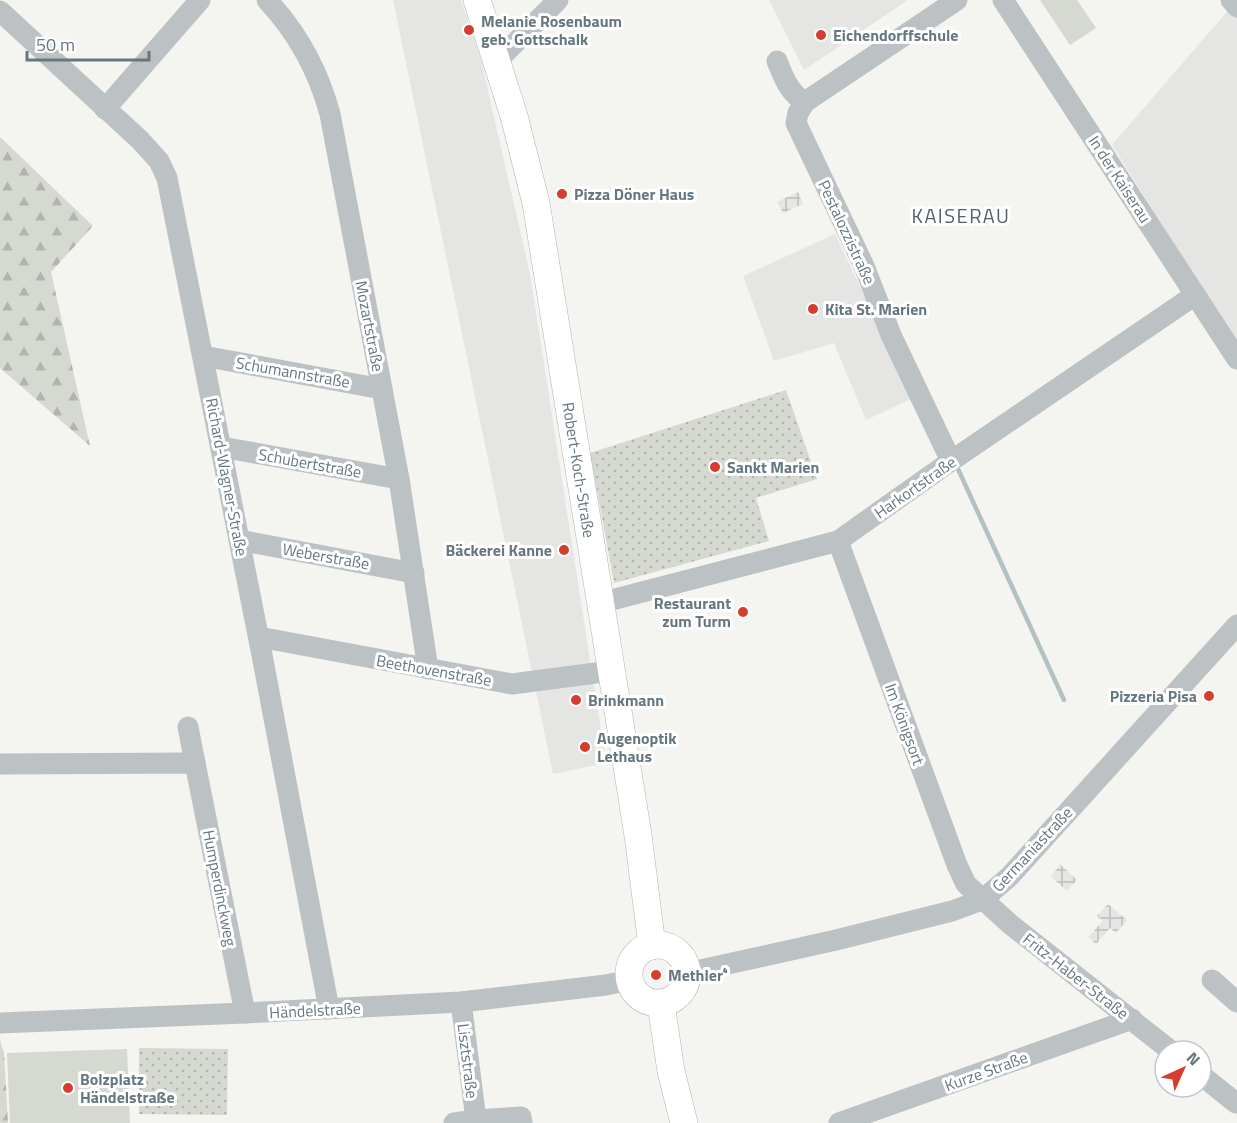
<svg xmlns="http://www.w3.org/2000/svg" width="1237" height="1123" font-family="'Titillium Web',sans-serif">
  <defs>
    <pattern id="industrial-grid" width="8" height="8" patternUnits="userSpaceOnUse" patternTransform="scale(1.5)"><rect width="8" height="8" fill="#e5e5e4"/><path d="M0 4h8M4 0v8" fill="none" stroke="#bdbebe"/></pattern>
    <pattern id="forest-firs" width="22" height="20" patternUnits="userSpaceOnUse" patternTransform="scale(1.5)"><rect width="22" height="20" fill="#d5d9d0"/><path d="M5 1l3.5 6h-7zM16 11l3.5 6h-7z" fill="#b1b5ae"/></pattern>
    <pattern id="park-dots" width="8" height="8" patternUnits="userSpaceOnUse" patternTransform="scale(1.5)"><rect width="8" height="8" fill="#d5d9d0"/><path d="M2 2h.1M6 6h.1" fill="none" stroke="#b1b5ae" stroke-width="1.8" stroke-linecap="round"/></pattern>
  </defs>
  <rect width="100%" height="100%" fill="#f4f4f1"/>
  <g fill="#e5e5e4">
    <polygon points="393,0 461,0 480,56 530,274 606,763 553,774"/>
    <polygon points="769,0 908,0 804,70"/>
    <polygon points="1230,8 1237,15 1237,344 1112,145"/>
    <polygon points="835,234 913,398 866,420 834,343 774,361 743,276"/>
  </g>
  <g fill="url(#industrial-grid)">
    <polygon points="798,192 803,204 783,213 777,202"/>
    <polygon points="1060,864 1077,880 1067,891 1051,877"/>
    <polygon points="1108,904 1127,920 1116,933 1110,928 1096,944 1088,937 1103,921 1097,916"/>
  </g>
  <g fill="#d5d9d0">
    <polygon points="1040,0 1077,0 1096,28 1070,45"/>
    <polygon points="127,1049 130,1123 10,1123 7,1053"/>
  </g>
  <g fill="url(#forest-firs)">
    <polygon points="0,137 93,226 51,272 90,446 0,368"/>
    <polygon points="0,1040 4,1053 8,1123 0,1123"/>
  </g>
  <g fill="url(#park-dots)">
    <polygon points="786,390 817,479 756,498 769,541 614,583 590,453"/>
    <polygon points="139,1048 228,1049 227,1115 139,1114"/>
  </g>
  <g fill="none" stroke-linecap="round" stroke-linejoin="round">
    <polyline stroke="#b3c1c3" stroke-width="4.5" points="958,469 1064,700"/>
    <g stroke="#b0b5b7" stroke-width="28">
      <g id="major">
        <polyline points="477,0 514,116 536,203 638,835 652,946"/>
        <circle cx="658" cy="974" r="29"/>
        <polyline points="661,1004 671,1071 684,1123"/>
      </g>
    </g>
    <g stroke="#bcc1c3" stroke-width="21">
      <path d="M267,0C298,33 318,70 330,114L399,479L428,669"/>
      <polyline points="1003,0 1237,359"/>
      <polyline points="1231,0 1237,7"/>
      <polyline points="0,11 140,140 159,161 167,178 262,655 329,1009"/>
      <polyline points="497,61 558,0"/>
      <path d="M777,61C784,78 789,93 805,102L957,0"/>
      <polyline points="805,102 798,113 796,123 864,266 891,335 951,461"/>
      <polyline points="105,109 200,0"/>
      <polyline points="203,356 382,389"/>
      <polyline points="221,447 399,479"/>
      <polyline points="239,540 414,573"/>
      <polyline points="838,541 957,865 966,884 1010,924 1171,1051"/>
      <polyline points="600,603 838,541 951,461 1195,295"/>
      <polyline points="259,637 512,684 611,671"/>
      <polyline points="188,727 195,763"/>
      <polyline points="0,764 195,763 245,1013"/>
      <polyline points="687,973 836,940 952,911 982,900 1009,877 1237,625"/>
      <polyline points="1212,980 1237,1002"/>
      <polyline points="0,1023 245,1013 461,1002 606,985 629,980"/>
      <polyline points="1201,1075 1236,1103 1237,1101"/>
      <polyline points="476,1120 521,1117 522,1123"/>
      <polyline points="454,1123 476,1120 461,1002"/>
      <polyline points="839,1123 1132,1019"/>
    </g>
    <use href="#major" stroke="#fff" stroke-width="27"/>
  </g>
  <g fill="#d53d30" stroke="#fff" stroke-width="2">
    <circle cx="469" cy="30" r="6"/>
    <circle cx="821" cy="35" r="6"/>
    <circle cx="562" cy="194" r="6"/>
    <circle cx="813" cy="309" r="6"/>
    <circle cx="715" cy="467" r="6"/>
    <circle cx="564" cy="550" r="6"/>
    <circle cx="743" cy="612" r="6"/>
    <circle cx="1209" cy="696" r="6"/>
    <circle cx="576" cy="700" r="6"/>
    <circle cx="585" cy="747" r="6"/>
    <circle cx="656" cy="975" r="6"/>
    <circle cx="68" cy="1088" r="6"/>
  </g>
  <g text-anchor="middle" stroke-width="6" stroke-linejoin="round" paint-order="stroke">
    <g font-size="16" font-weight="bold" fill="#66787f" stroke="#fff" text-anchor="start">
      <text x="481" y="27">Melanie Rosenbaum<tspan x="481" dy="18">geb. Gottschalk</tspan></text>
      <text x="833" y="41">Eichendorffschule</text>
      <text x="574" y="200">Pizza Döner Haus</text>
      <text x="825" y="315">Kita St. Marien</text>
      <text x="727" y="473">Sankt Marien</text>
      <text x="552" y="556" text-anchor="end">Bäckerei Kanne</text>
      <text x="731" y="609" text-anchor="end">Restaurant<tspan x="731" dy="18">zum Turm</tspan></text>
      <text x="1197" y="702" text-anchor="end">Pizzeria Pisa</text>
      <text x="588" y="706">Brinkmann</text>
      <text x="597" y="744">Augenoptik<tspan x="597" dy="18">Lethaus</tspan></text>
      <text x="668" y="981">Methler⁴</text>
      <text x="80" y="1085">Bolzplatz<tspan x="80" dy="18">Händelstraße</tspan></text>
    </g>
    <g font-size="16" fill="#66787f" stroke="#fff">
      <text transform="translate(1120 179) rotate(57)" y="6">In der Kaiserau</text>
      <text transform="translate(847 232) rotate(65)" y="6">Pestalozzistraße</text>
      <text transform="translate(370 326) rotate(79)" y="6">Mozartstraße</text>
      <text transform="translate(293 372) rotate(10)" y="6">Schumannstraße</text>
      <text transform="translate(310 463) rotate(10)" y="6">Schubertstraße</text>
      <text transform="translate(579 470) rotate(81)" y="6">Robert-Koch-Straße</text>
      <text transform="translate(227 477) rotate(79)" y="6">Richard-Wagner-Straße</text>
      <text transform="translate(915 487) rotate(-35)" y="6">Harkortstraße</text>
      <text transform="translate(326 556) rotate(10)" y="6">Weberstraße</text>
      <text transform="translate(434 670) rotate(10)" y="6">Beethovenstraße</text>
      <text transform="translate(905 724) rotate(70)" y="6">Im Königsort</text>
      <text transform="translate(1032 849) rotate(-47)" y="6">Germaniastraße</text>
      <text transform="translate(220 888) rotate(79)" y="6">Humperdinckweg</text>
      <text transform="translate(1076 976) rotate(38)" y="6">Fritz-Haber-Straße</text>
      <text transform="translate(315 1010) rotate(-3)" y="6">Händelstraße</text>
      <text transform="translate(468 1061) rotate(83)" y="6">Lisztstraße</text>
      <text transform="translate(986 1071) rotate(-20)" y="6">Kurze Straße</text>
    </g>
    <g font-size="20" letter-spacing="1.5" fill="#536065" stroke="#fff">
      <text x="961" y="223">KAISERAU</text>
    </g>
  </g>
  <g transform="translate(1183 1069) rotate(45)"><circle r="28" fill="#ffffff" stroke="#c2c9cc" stroke-width="1.5"/>
  <path d="M0-4.5L10 22L0 15L-10 22Z" fill="#d53d30"/>
  <text y="-9" font-size="16" font-weight="bold" text-anchor="middle" fill="#66787f">N</text>
  </g>
  <path d="M27 51v9h122v-9" fill="none" stroke="#66787f" stroke-width="3"/>
  <text x="36" y="51" font-size="18" fill="#66787f" stroke="#ffffff" stroke-width="4.5" paint-order="stroke">50 m</text>
</svg>
